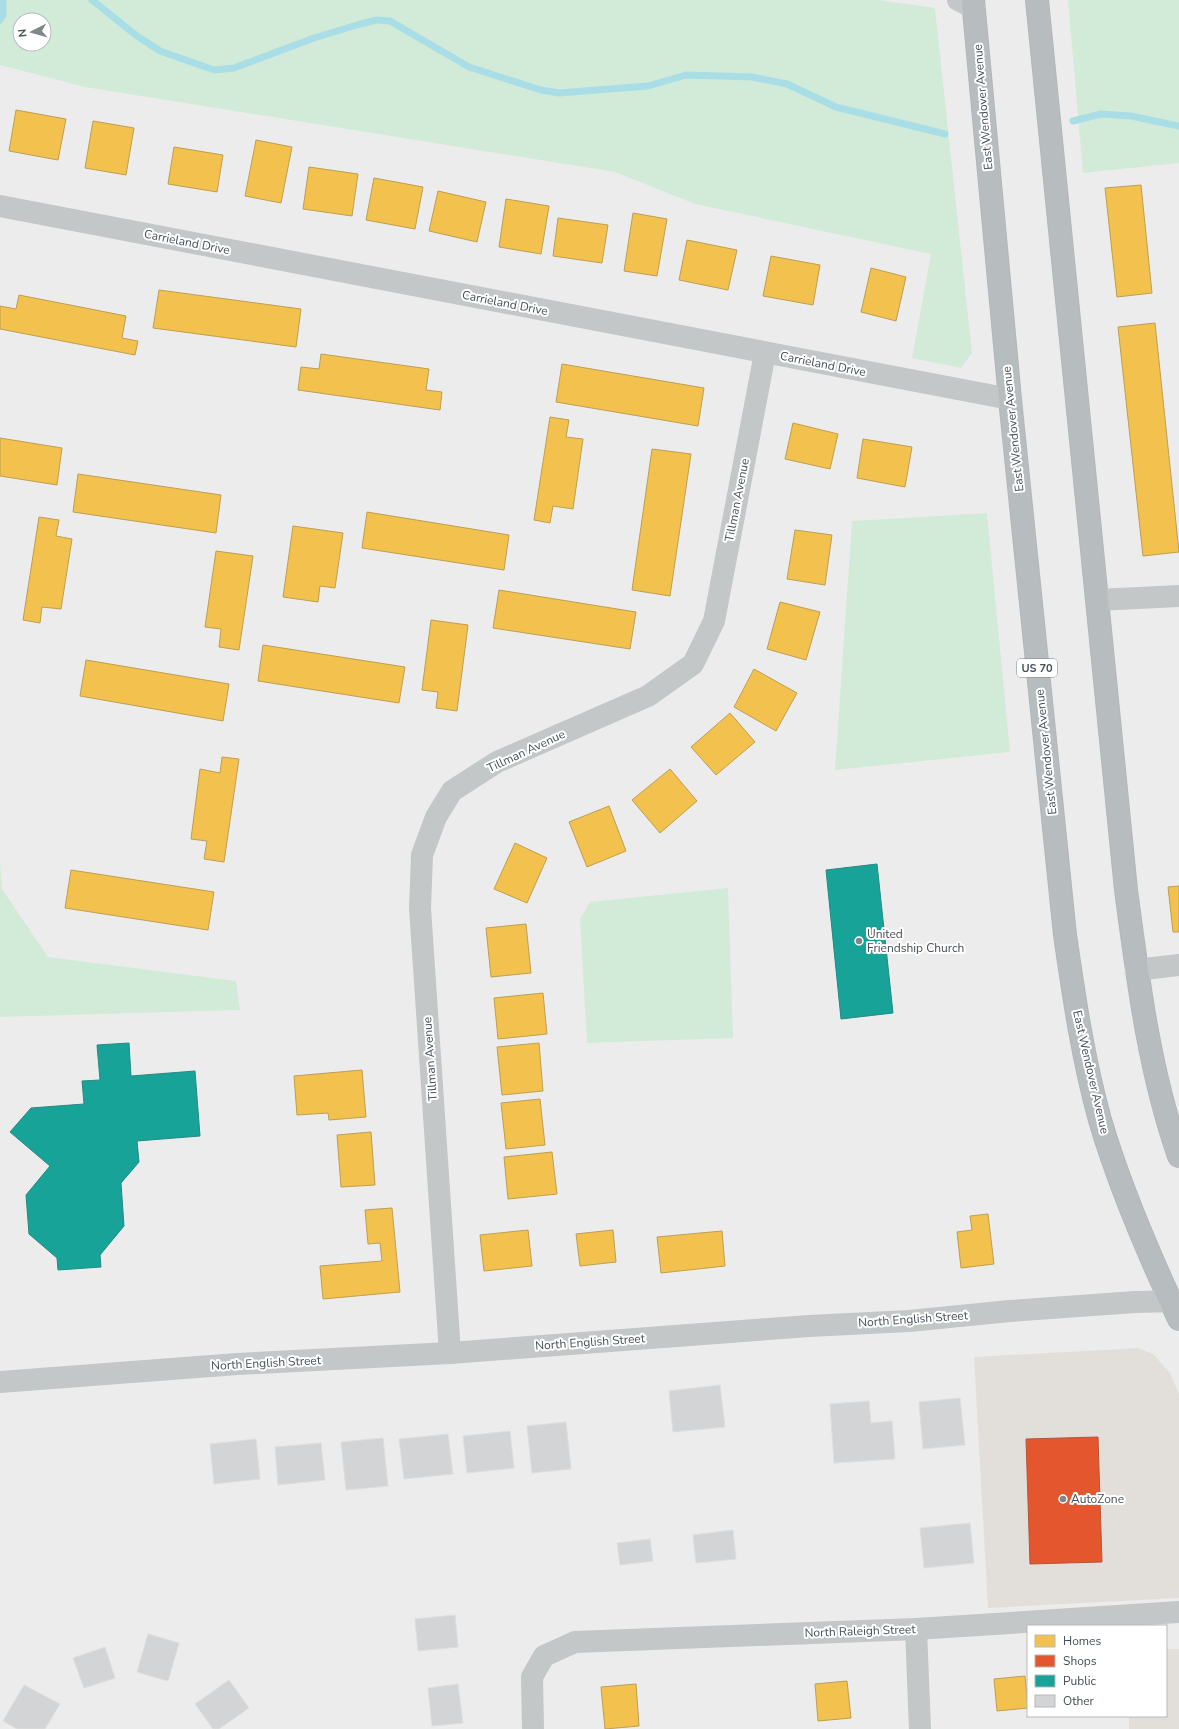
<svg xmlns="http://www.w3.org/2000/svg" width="1179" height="1729" font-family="'Nunito Sans',sans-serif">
  <rect width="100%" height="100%" fill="#edecec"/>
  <g fill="#e2dfda">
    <polygon points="1138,1348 1153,1354 1170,1373 1179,1394 1179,1598 988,1608 974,1357"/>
    <polygon points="1166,1649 1179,1649 1179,1729 1129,1729 1129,1716 1166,1716"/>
  </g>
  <g fill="#d2ebd9" fill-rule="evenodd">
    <path d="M0,0H878L935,8L972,353L961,368L912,358L931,254L695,204L615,172L85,87L0,65ZM20,20H44V44H20Z"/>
    <polygon points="1068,0 1179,0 1179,163 1083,173"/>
    <polygon points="987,513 1010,752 835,770 852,521"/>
    <polygon points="0,862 2,889 48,957 236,981 240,1010 0,1017"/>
    <polygon points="728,888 733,1038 587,1043 580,919 590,902"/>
  </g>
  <g fill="#f2c14e" stroke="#be9f51">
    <polygon points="16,110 66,119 58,160 9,151"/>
    <polygon points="93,121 134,128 126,175 85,168"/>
    <polygon points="256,140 292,147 281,203 245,196"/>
    <polygon points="174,147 223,155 217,192 168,184"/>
    <polygon points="309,167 358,174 352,216 303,209"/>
    <polygon points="374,178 423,187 415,229 366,220"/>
    <polygon points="1141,185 1152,293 1117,297 1105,188"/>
    <polygon points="438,191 486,202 477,242 429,231"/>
    <polygon points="506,199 549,206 541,254 499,247"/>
    <polygon points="633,213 667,219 657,276 624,271"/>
    <polygon points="558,218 608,225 602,263 553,256"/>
    <polygon points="687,240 737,250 728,290 679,280"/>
    <polygon points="771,256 820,265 813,305 763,296"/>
    <polygon points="871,268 906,277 896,321 861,312"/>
    <polygon points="159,290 301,309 296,347 153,328"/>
    <polygon points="19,295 126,316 122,338 138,341 135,355 0,329 0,306 16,309"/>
    <polygon points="1155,323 1179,552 1143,556 1118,327"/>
    <polygon points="321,354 429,369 426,390 442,392 440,410 298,390 301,367 319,369"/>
    <polygon points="562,364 704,388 698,426 556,402"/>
    <polygon points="550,417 569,420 566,437 583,439 573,509 553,506 550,523 534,520"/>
    <polygon points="793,423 838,434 830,469 785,459"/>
    <polygon points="0,438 62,448 57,485 0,476"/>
    <polygon points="863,439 912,447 905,487 857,478"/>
    <polygon points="652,449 691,454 670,596 632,590"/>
    <polygon points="78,474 221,495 216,533 73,512"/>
    <polygon points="367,512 509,535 504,570 362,548"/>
    <polygon points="39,517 59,520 56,536 72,539 61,609 42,607 40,623 23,620"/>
    <polygon points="293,526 343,533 335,588 320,586 318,602 283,597"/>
    <polygon points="795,530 832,535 825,585 787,579"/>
    <polygon points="216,551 253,556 239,650 219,647 221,629 205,627"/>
    <polygon points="499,590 636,612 630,649 493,628"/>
    <polygon points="780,602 820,612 806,660 767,649"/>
    <polygon points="431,620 468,625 457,711 436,708 438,692 422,690"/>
    <polygon points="263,645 405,667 399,703 258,681"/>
    <polygon points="86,660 229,684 223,721 80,696"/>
    <polygon points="754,669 797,693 776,731 734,707"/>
    <polygon points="730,713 755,742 716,775 691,747"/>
    <polygon points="222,757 239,759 224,862 204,859 207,841 191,839 200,769 220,773"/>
    <polygon points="670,769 697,801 660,833 632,800"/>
    <polygon points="609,806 626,851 587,867 569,822"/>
    <polygon points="515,843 547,858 527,903 494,889"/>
    <polygon points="71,870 214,892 208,930 65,908"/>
    <polygon points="1179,886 1179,932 1173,932 1168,887"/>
    <polygon points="526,924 531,973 491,977 486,928"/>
    <polygon points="543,993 547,1034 498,1039 494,998"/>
    <polygon points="539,1043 543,1091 502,1095 497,1047"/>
    <polygon points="362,1070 366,1117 329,1120 328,1113 297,1115 294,1076"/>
    <polygon points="540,1099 545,1145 506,1149 501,1103"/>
    <polygon points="371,1132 375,1185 341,1187 337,1135"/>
    <polygon points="552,1152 557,1194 508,1199 504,1157"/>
    <polygon points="392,1208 400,1292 323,1299 320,1266 382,1261 380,1243 368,1244 365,1210"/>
    <polygon points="988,1214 994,1264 961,1268 957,1232 972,1230 970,1216"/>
    <polygon points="528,1230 532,1266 484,1271 480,1235"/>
    <polygon points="613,1230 616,1262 580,1266 576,1234"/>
    <polygon points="722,1231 725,1266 661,1273 657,1237"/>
    <polygon points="1025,1676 1028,1708 997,1711 994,1679"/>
    <polygon points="847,1681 851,1718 818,1721 815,1684"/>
    <polygon points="636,1684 639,1726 605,1729 601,1687"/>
  </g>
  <polygon fill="#e4572e" stroke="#b4553a" points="1098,1437 1102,1562 1030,1564 1026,1439"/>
  <g fill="#17a398" stroke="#258a84">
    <polygon points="877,864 893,1013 841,1019 826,870"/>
    <polygon points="129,1043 131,1076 195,1071 200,1136 137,1141 139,1162 121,1183 124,1226 100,1255 101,1267 58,1270 57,1258 29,1234 26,1195 50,1166 10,1132 31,1108 84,1104 82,1081 100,1080 97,1045"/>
  </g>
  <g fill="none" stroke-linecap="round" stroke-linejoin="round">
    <g stroke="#a9dee6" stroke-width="7">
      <polyline points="92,0 137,36 160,51 214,70 234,68 314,38 360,24 377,20 390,21 469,67 541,90 559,93 648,86 686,75 752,77 787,84 836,107 945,134"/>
      <polyline points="0,20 3,15 3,0"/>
      <polyline points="1073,121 1101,114 1131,116 1179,126"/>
    </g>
  </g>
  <g fill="#d3d4d5" stroke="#dededf">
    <polygon points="720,1385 725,1427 673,1432 669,1391"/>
    <polygon points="960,1398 965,1445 923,1449 919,1402"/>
    <polygon points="869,1401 871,1423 892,1421 895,1459 834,1463 830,1404"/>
    <polygon points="566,1422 571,1469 532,1473 527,1426"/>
    <polygon points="510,1431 514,1468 467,1473 463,1436"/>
    <polygon points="448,1434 453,1474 404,1479 399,1439"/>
    <polygon points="383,1438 388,1486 346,1490 341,1442"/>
    <polygon points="256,1439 260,1479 214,1484 210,1444"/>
    <polygon points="321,1443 325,1480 278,1485 275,1447"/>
    <polygon points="970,1523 974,1563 924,1568 920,1528"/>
    <polygon points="733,1530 736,1559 696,1563 693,1535"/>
    <polygon points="650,1539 653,1561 620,1565 617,1543"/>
    <polygon points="455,1615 458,1647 418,1651 415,1619"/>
    <polygon points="148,1634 179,1643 168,1681 137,1672"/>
    <polygon points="105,1647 115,1678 84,1688 73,1658"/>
    <polygon points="229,1680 249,1708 219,1729 213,1729 195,1704"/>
    <polygon points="458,1684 463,1723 432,1726 428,1688"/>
    <polygon points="24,1685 60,1704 45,1729 17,1729 3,1721"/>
  </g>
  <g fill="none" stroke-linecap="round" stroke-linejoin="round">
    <g stroke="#b2b7bb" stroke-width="24">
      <g id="highway">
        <path d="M973,0L1010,399L1065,935C1074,997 1083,1059 1100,1120C1120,1188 1149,1255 1179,1319"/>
        <path d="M1037,0L1126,890C1138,980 1149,1070 1179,1156"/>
      </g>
    </g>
    <g stroke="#c3c7c8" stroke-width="22">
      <polyline points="958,0 974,8"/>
      <polyline points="0,206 1010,399"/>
      <polyline points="1097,600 1179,596"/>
      <polyline points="1136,970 1179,965"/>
      <polyline points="450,1353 420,908 422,855 436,817 452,791 497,762 648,696 693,664 714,621 765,353"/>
      <polyline points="0,1382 237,1364 450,1353 809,1326 909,1321 1010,1311 1135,1302 1179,1301"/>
      <polyline points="916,1629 920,1729"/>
      <polyline points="533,1729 532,1677 544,1656 575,1642 916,1629 1179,1612"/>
    </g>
    <use href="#highway" stroke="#b7bcbf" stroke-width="22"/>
  </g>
  <g fill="#80878b" stroke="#fff" stroke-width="1.5">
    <circle cx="859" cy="941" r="4"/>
    <circle cx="1063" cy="1499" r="4"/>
  </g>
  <g text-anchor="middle" stroke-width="4" stroke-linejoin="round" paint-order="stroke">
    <rect fill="#fff" stroke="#7d8489" stroke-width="1" x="1017" y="659" width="40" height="18" rx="3"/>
    <g font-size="11" font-weight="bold" fill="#455057">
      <text x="1037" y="672">US 70</text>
    </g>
    <g font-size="12" fill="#455057" stroke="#fff">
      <text transform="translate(983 107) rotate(-95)" y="4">East Wendover Avenue</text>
      <text transform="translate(187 242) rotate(11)" y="4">Carrieland Drive</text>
      <text transform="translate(505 303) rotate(11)" y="4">Carrieland Drive</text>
      <text transform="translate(823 364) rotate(11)" y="4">Carrieland Drive</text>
      <text transform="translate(1013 429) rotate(-96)" y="4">East Wendover Avenue</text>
      <text transform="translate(737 500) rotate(-79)" y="4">Tillman Avenue</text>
      <text transform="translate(526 751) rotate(-25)" y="4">Tillman Avenue</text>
      <text transform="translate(1046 752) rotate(-96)" y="4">East Wendover Avenue</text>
      <text transform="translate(430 1059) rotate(-94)" y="4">Tillman Avenue</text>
      <text transform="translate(1091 1072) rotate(77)" y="4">East Wendover Avenue</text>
      <text transform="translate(913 1319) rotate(-4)" y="4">North English Street</text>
      <text transform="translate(590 1342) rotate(-4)" y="4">North English Street</text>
      <text transform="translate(266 1363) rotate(-3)" y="4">North English Street</text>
      <text transform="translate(860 1631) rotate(-2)" y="4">North Raleigh Street</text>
    </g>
    <g font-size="12" fill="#455057" stroke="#fff" text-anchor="start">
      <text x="867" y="938">United<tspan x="867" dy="14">Friendship Church</tspan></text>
      <text x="1071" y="1503">AutoZone</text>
    </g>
  </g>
  <rect x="1027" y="1625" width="140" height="92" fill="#ffffff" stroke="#b5b9bc"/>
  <rect x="1035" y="1635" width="20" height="12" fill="#f2c14e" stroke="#b5b9bc"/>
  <text x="1063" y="1645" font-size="12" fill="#455057">Homes</text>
  <rect x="1035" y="1655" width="20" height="12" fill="#e4572e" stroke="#b5b9bc"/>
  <text x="1063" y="1665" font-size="12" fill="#455057">Shops</text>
  <rect x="1035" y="1675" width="20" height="12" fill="#17a398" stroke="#b5b9bc"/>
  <text x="1063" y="1685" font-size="12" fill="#455057">Public</text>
  <rect x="1035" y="1695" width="20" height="12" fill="#d3d4d5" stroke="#b5b9bc"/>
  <text x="1063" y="1705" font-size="12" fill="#455057">Other</text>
  <g transform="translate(32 32) rotate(264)"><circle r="19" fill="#ffffff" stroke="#b5b9bc"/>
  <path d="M0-3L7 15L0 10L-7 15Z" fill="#80878b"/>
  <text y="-6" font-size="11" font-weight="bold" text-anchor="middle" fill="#455057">N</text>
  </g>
</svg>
